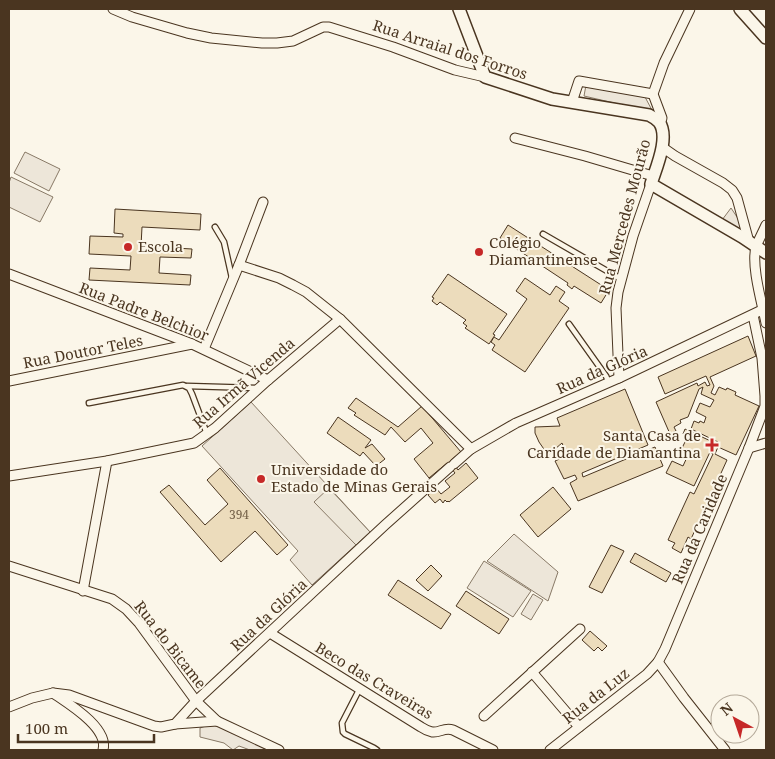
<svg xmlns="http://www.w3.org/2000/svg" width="775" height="759" font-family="'Noto Serif',serif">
  <rect width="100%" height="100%" fill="#fbf6e9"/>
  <g fill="#ede6d9" stroke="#887966">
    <polygon points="586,85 645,97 653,112 584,96"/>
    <polygon points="25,152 60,169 49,191 14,173"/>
    <polygon points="11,177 53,197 40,222 9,207 9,183"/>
    <polygon points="731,208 739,220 743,235 722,220"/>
    <polygon points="251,402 370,532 312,585 290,560 298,551 202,446"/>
    <polygon points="514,534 558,572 548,601 487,561"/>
    <polygon points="484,561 531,591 513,617 467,588"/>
    <polygon points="533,594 543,600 531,620 521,614"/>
    <polygon points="216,724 273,750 250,750 239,746 233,750 224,743 200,737 200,728 208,725"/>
  </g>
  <polygon fill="#ede7d9" stroke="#887966" points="329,488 370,532 356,545 314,502"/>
  <g fill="#ecdcbc" stroke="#4a3520">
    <polygon points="115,209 201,214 200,230 142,227 141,246 192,249 191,258 160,257 159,273 191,275 190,285 89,280 90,268 130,270 131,256 89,254 90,236 123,237 123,234 114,233"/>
    <polygon points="508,225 609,290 601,303 574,286 572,289 567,285 568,283 500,238"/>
    <polygon points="448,274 507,314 493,334 495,335 489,344 465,328 467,326 463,323 466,320 440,302 437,305 432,301 434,298 432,297"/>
    <polygon points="525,278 550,295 556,286 565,292 559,301 569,308 525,372 492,350 495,345 491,342 494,337 499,340 527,299 516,291"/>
    <polygon points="748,336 756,356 710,377 714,386 711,393 715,395 719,387 726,390 727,388 736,392 735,395 759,406 736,455 718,447 715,454 727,460 691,539 688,537 681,553 672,548 675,543 668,540 690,492 694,494 713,454 710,452 694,486 666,473 672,461 683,466 688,455 680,451 681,449 700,458 701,456 682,448 688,436 683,434 685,429 717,444 718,442 691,429 694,421 699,423 700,421 704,423 706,417 696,412 700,403 710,407 714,400 701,394 703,387 699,389 688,417 680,420 681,423 674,427 676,431 670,434 656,402 697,383 698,386 705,382 707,386 710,385 706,376 665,394 658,377"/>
    <polygon points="625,389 648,445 582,473 583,477 655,447 663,466 578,501 570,483 577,479 575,475 564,479 555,461 569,455 568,453 566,453 562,443 548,455 539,442 535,433 535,427 560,426 557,418"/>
    <polygon points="356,398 398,427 422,406 461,452 451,460 458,470 466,463 478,478 449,502 448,501 447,502 445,500 443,503 440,499 435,503 428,495 436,488 441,494 450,487 445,481 455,473 447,463 429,478 414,459 433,443 421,428 405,442 391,427 385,435 354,415 356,413 348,408"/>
    <polygon points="338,417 371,440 365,448 372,444 385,459 376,466 363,452 360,456 327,433"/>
    <polygon points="220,468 288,545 277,555 255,531 221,562 160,492 169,485 205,525 228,504 207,480"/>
    <polygon points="553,487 571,509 538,537 520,515"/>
    <polygon points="611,545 624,551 602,593 589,587"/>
    <polygon points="635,553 671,573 666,582 630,562"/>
    <polygon points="431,565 442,576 428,591 416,580"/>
    <polygon points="398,580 451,614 441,629 388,595"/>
    <polygon points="466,591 509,619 499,634 456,606"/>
    <polygon points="590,631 607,646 602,651 598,647 594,651 582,640"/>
  </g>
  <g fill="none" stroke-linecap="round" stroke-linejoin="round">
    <g stroke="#4a3520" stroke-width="7">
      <g id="lane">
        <polyline points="215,227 224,242 232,278"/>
        <polyline points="543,234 621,279"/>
        <polyline points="569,324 606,376 609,383"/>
        <polyline points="187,386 258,388"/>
        <polyline points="89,403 183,385 189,388 192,394 207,434"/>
        <polyline points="359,690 342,723 343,732 345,734 374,748 377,750"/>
      </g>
    </g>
    <g stroke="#4a3520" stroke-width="11">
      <g id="street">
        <polyline points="113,9 132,17 187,33 211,38 262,43 277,43 293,41 323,27 329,27 393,47 455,70 485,77"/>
        <polyline points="572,102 579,81 653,94"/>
        <polyline points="660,124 662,118 653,94 664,63 690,9"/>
        <polyline points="515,138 585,156 653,176"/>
        <polyline points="662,147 675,156 723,183 732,190 737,198 749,242"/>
        <path d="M766,225C763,232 759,239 756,247C751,266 762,303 766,323"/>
        <polyline points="239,265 279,278 293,285 306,292 340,319 471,449"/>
        <polyline points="9,274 192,344 268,380"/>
        <polyline points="204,349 239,265 263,202"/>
        <polyline points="619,378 616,308 618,292 633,236 651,184"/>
        <polyline points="9,381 192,344"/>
        <polyline points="749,448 766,443"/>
        <polyline points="454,464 471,449 516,423 619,378 766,308"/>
        <polyline points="9,476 107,461 194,443 215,428 268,380 340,319"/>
        <polyline points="9,566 112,599 126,609 139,623 196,701 217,721 279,750"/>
        <polyline points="83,591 107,461"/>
        <path d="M270,633L421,727C424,729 428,731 432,732C440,733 444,727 453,730L493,750"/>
        <polyline points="658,662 684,698 725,750"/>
        <polyline points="532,672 579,727"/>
        <path d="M53,693C69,704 109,728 103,750"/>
        <polyline points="9,707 32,698 53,693 69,695 154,726 161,727 175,724 196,701 385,525 450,467"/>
        <polyline points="484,716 580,629"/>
        <polyline points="175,724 217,721"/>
        <polyline points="550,750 647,674 658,662 665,649 749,448 765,406 765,396 762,358 753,315"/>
      </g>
    </g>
    <g stroke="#4a3520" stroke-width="14">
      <g id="secondary">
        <path d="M459,9L485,77L552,99L649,115C653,117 656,119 659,122C670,137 656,168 651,184L742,237L766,253"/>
        <polyline points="740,9 766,38"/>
      </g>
    </g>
    <use href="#lane" stroke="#fbf6e9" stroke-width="4.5"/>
    <use href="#street" stroke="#fbf6e9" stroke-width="9"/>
    <use href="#secondary" stroke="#fbf6e9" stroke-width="11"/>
  </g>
  <g fill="#c62828" stroke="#fbf6e9" stroke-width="2">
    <circle cx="128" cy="247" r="5"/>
    <circle cx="479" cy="252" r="5"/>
    <path d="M709.5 437.5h5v5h5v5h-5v5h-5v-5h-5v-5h5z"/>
    <circle cx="261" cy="479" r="5"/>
  </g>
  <g text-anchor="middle" stroke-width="4" stroke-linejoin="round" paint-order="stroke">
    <g font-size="12" fill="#725f47">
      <text x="239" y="519">394</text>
    </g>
    <g font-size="15" fill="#4a3520" stroke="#fbf6e9">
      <text transform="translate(450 50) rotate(18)" y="5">Rua Arraial dos Forros</text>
      <text transform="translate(625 217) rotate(-75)" y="5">Rua Mercedes Mourão</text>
      <text transform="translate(144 312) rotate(21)" y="5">Rua Padre Belchior</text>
      <text transform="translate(83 352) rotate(-11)" y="5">Rua Doutor Teles</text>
      <text transform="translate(602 370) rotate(-24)" y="5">Rua da Glória</text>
      <text transform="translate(244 383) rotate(-41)" y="5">Rua Irmã Vicenda</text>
      <text transform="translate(700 529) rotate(-67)" y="5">Rua da Caridade</text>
      <text transform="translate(269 615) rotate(-43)" y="5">Rua da Glória</text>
      <text transform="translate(170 645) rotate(52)" y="5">Rua do Bicame</text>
      <text transform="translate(374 681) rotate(31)" y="5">Beco das Craveiras</text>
      <text transform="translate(596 696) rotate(-38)" y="5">Rua da Luz</text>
    </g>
    <g font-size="15" fill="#4a3520" stroke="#fbf6e9" text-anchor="start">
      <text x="489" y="248">Colégio<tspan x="489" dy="17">Diamantinense</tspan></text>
      <text x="138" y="252">Escola</text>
      <text x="701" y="441" text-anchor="end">Santa Casa de<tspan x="701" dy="17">Caridade de Diamantina</tspan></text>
      <text x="271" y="475">Universidade do<tspan x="271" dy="17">Estado de Minas Gerais</tspan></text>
    </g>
  </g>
  <rect width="775" height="759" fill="none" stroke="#4a3520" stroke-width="20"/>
  <g transform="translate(735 719) rotate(320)"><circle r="24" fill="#fbf6e9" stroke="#b4a999"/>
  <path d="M0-4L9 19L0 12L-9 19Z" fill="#c62828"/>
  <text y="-8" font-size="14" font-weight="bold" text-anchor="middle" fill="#4a3520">N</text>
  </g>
  <path d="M18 734v8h136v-8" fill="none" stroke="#4a3520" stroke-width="2.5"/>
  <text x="25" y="734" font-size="15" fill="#4a3520" stroke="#fbf6e9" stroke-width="4" paint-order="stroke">100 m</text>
</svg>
